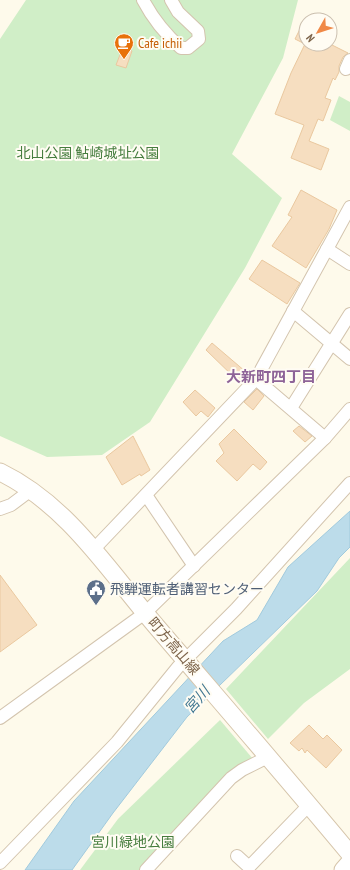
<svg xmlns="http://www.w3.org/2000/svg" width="350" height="870" font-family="'PT Sans Narrow','Noto Sans JP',sans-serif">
  <rect width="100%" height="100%" fill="#fefaeb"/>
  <g fill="#d0eec7">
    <polygon points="26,0 298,0 283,58 232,154 282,198 245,268 150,422 102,455 47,457 0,436 0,39"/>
    <polygon points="339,96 350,102 350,131 330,120"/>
    <polygon points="350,558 350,669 304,703 268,739 226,689"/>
    <polygon points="220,720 253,759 142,870 80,870 118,819"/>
  </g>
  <polygon fill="#bcdcea" stroke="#a1cadd" points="350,511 350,547 339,558 317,591 187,717 113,813 72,870 25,870 74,801 223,641 257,620 288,567"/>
  <g fill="#f6dec0" stroke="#eac89f">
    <polygon points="300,29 306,32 306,44 330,44 348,53 343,57 339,66 339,72 335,80 333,78 325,98 331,100 323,121 318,119 309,141 329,149 321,170 291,158 304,125 275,114 291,73 305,44 295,39"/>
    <polygon points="123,47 132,51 126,68 116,65"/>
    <polygon points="301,190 337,210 329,229 306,268 272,246 292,217 288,215"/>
    <polygon points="262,260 300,283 287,304 249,279"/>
    <polygon points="212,343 246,372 238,381 206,350"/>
    <polygon points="257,389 264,396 253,410 244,402"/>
    <polygon points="195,390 215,408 208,417 201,411 196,416 183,402"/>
    <polygon points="299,426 312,436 305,442 293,431"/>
    <polygon points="234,429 267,462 260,470 253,464 237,481 216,461 224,453 219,444"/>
    <polygon points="133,436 150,470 141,476 140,474 122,485 106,457"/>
    <polygon points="0,575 37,625 0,652"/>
    <polygon points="309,725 323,739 327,735 342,750 326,768 307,750 305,753 302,748 299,751 290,743"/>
  </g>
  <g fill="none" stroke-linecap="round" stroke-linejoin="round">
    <g stroke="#d3c4ae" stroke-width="14">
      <g id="minor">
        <path d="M143,0C153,19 165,34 181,48H188L199,39L198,31L178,12L171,0"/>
        <polyline points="346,69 350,60"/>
        <polyline points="327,249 350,264"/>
        <polyline points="293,311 350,359"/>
        <polyline points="256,379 325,438"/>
        <polyline points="291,408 350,314"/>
        <polyline points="146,495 194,566"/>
        <polyline points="0,509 11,505 31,490"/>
        <polyline points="93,550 256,379 350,207"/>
        <polyline points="0,718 145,613 325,438 350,409"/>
        <polyline points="237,856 249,867 309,805"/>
        <polyline points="0,863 117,742 178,667 236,609 350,483"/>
        <polyline points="146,870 231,778 242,770 268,757"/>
      </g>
    </g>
    <g stroke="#d6c5ab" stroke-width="19">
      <g id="secondary">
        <path d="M0,472C68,505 108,570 156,626C221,702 286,777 350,854"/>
        <polyline points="343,870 350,862"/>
      </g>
    </g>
    <use href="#minor" stroke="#fff" stroke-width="12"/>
    <use href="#secondary" stroke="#fff" stroke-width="17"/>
  </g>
  <defs>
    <g id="cafe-pin" transform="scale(1)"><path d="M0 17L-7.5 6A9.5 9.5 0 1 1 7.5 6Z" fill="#e8710a" stroke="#fffcf3"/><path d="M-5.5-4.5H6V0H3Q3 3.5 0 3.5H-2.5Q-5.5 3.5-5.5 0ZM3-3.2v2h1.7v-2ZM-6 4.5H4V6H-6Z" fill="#fff"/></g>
    <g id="civic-pin" transform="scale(1)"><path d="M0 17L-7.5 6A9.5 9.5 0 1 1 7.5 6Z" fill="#5c6f8a" stroke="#fffcf3"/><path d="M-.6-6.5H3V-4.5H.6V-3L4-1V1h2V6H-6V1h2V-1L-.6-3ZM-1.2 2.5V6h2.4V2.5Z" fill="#fff"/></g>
  </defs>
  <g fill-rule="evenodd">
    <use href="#cafe-pin" x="124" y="43"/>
    <use href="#civic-pin" x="96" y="589"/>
  </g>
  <g text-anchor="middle" stroke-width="4" stroke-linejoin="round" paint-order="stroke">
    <g font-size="14" fill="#c56008" stroke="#fffcf3" text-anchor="start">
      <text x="138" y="48">Cafe ichii</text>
    </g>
    <g font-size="14" fill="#467d3e" stroke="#fffcf3">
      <text x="88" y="158">北山公園 鮎崎城址公園</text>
      <text x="133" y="847">宮川緑地公園</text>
    </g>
    <g font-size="14" fill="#4e5e75" stroke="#fffcf3" text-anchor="start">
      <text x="110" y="594">飛騨運転者講習センター</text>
    </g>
    <g font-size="14" fill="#7d644a" stroke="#fffcf3">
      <text transform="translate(174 646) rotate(49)" y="5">町方高山線</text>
    </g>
    <g font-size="15" font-weight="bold" fill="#8e6398" stroke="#fffcf3">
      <text x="271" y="382">大新町四丁目</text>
    </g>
    <g font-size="15" font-style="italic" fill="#417791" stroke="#fffcf3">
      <text transform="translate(197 700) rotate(-49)" y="5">宮川</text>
    </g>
  </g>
  <g transform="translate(318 32) rotate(231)"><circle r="19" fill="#fffcf3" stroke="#cbbfaf"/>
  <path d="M0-3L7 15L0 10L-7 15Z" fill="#f08947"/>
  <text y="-6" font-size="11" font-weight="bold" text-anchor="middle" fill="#7d644a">N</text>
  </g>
</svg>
